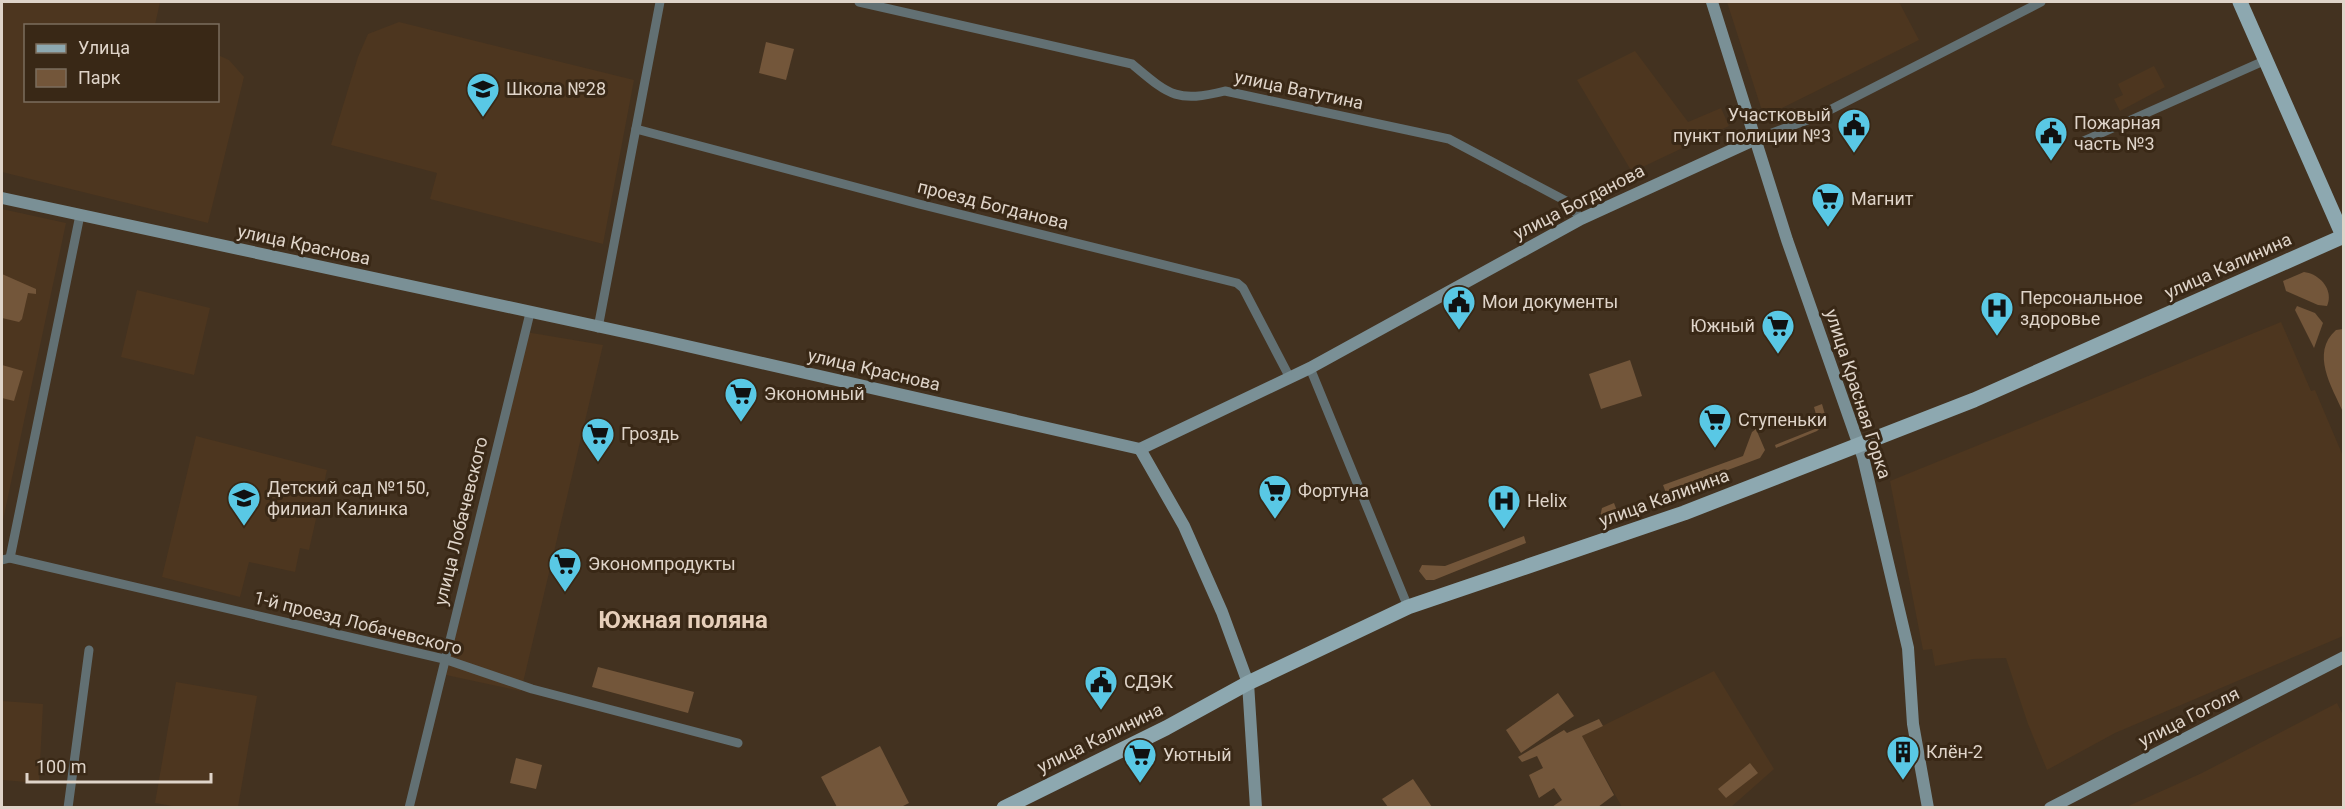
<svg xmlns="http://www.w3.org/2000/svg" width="2345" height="809" font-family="Roboto,sans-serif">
  <rect width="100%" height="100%" fill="#433220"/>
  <g fill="#4d361f">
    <polygon points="2,2 160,2 155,25 26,26 26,100 218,100 218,55 229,60 244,77 208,223 2,172"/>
    <polygon points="1727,2 1899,2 1919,40 1764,117"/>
    <polygon points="399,22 634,80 603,244 430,199 437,173 331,145 358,57 368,34"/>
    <polygon points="1635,51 1688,122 1721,108 1729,126 1632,172 1577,80"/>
    <polygon points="2154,66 2165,87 2120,111 2114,99 2123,95 2118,84"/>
    <polygon points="2,209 66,223 2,525"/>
    <polygon points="137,290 210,308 194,375 121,357"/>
    <polygon points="2281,322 2311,391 2315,390 2343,456 2343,636 2115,733 2047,770 2028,724 2006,658 1973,659 1935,666 1932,649 1923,650 1890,481"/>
    <polygon points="526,332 603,345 521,691 446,675"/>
    <polygon points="196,436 327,470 309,550 300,548 295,572 249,562 240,597 162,577"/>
    <polygon points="1714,671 1774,769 1731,807 1622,807 1582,736"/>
    <polygon points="176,682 257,696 238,807 178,807 155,803"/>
    <polygon points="2,701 43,704 39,783 2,780"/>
    <polygon points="2337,703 2343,715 2343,807 2126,807 2202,773"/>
  </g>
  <g fill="#73563a">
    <polygon points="766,42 794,49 786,80 759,73"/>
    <path d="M2304,272C2320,274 2334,290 2327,306L2318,305L2286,291L2283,281Z"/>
    <polygon points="2,274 36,289 36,294 28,293 22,319 19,322 2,318"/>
    <polygon points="2297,306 2315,313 2323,323 2314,348 2295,310"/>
    <path d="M2343,329H2344L2343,412C2332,387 2310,353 2336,330Z"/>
    <polygon points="1630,360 1642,396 1601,409 1589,374"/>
    <polygon points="2,365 23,371 14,401 2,398"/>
    <polygon points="1822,404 1826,418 1824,424 1817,431 1776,448 1775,445 1815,429 1818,422 1814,407"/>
    <polygon points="1756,429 1765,450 1760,458 1666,493 1663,485 1743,456 1752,432"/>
    <polygon points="1614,503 1617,511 1600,517 1602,508"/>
    <polygon points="1524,536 1526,543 1434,580 1426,580 1419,571 1422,565 1445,566"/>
    <polygon points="598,667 694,692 688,713 592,687"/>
    <polygon points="1558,693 1574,716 1521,753 1506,730"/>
    <polygon points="1599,719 1603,726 1582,736 1614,795 1598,807 1552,807 1562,800 1554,788 1539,798 1529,775 1543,768 1537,756 1522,762 1518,757 1564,730 1567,733"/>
    <polygon points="880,746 909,803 901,807 837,807 821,777"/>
    <polygon points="516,758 542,765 536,789 510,783"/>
    <polygon points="1750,763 1758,773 1726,798 1718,789"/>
    <polygon points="1413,779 1432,807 1388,807 1382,799"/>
  </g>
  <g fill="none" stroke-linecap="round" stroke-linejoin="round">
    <g stroke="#627073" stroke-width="9">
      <path d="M859,2L1132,64C1169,95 1176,103 1225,91L1449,139L1566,201L1581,219"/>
      <polyline points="636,129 919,204 1237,283 1243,288 1290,378"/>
      <polyline points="1756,139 1818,116 2041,2"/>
      <polyline points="2079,143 2266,60"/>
      <polyline points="598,328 660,2"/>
      <polyline points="1310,368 1408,607"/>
      <polyline points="10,558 80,215"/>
      <polyline points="2,560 10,558 444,659 532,689 738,743"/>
      <polyline points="68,808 89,650"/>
      <polyline points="409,808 530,313"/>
    </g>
    <g stroke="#7a9096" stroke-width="12">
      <polyline points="1712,2 1787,240 1863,457 1908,648 1913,724 1928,808"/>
      <polyline points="2,198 652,338 1140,449"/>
      <polyline points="1140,449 1310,368 1581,219 1756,139"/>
      <polyline points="1140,449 1184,526 1222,612 1248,683 1256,808"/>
      <polyline points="2050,808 2344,657"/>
    </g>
    <g stroke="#8da8b0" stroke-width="15">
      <polyline points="2240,2 2344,238"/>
      <polyline points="1004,808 1166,728 1248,683 1408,607 1684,513 1974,400 2344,236"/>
    </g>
  </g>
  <defs>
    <g id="school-pin" transform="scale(1.725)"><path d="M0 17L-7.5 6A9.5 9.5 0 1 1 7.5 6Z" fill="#59c8e5" stroke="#392816"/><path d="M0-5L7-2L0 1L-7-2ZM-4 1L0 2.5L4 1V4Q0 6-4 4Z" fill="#111"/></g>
    <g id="civic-pin" transform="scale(1.725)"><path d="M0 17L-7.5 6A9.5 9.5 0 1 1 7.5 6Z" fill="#59c8e5" stroke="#392816"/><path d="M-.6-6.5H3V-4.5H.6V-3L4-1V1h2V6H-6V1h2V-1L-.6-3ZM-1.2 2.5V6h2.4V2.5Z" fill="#111"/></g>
    <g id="supermarket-pin" transform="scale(1.725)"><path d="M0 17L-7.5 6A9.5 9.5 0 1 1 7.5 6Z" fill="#59c8e5" stroke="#392816"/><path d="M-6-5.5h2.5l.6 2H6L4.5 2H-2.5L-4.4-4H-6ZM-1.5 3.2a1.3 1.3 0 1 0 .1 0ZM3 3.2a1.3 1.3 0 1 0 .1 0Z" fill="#111"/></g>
    <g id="hospital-pin" transform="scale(1.725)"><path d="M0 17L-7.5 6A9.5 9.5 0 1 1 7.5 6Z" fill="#59c8e5" stroke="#392816"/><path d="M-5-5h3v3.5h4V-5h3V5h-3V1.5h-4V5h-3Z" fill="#111"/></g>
    <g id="building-pin" transform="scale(1.725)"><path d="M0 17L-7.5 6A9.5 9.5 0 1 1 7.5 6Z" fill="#59c8e5" stroke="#392816"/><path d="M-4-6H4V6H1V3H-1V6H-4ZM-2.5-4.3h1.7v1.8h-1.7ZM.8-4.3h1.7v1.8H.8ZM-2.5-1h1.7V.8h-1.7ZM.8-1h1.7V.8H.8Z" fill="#111"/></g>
  </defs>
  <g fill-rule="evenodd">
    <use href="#school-pin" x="483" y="89"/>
    <use href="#civic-pin" x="1854" y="125"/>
    <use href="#civic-pin" x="2051" y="133"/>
    <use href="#supermarket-pin" x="1828" y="199"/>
    <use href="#civic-pin" x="1459" y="302"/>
    <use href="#hospital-pin" x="1997" y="308"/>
    <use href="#supermarket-pin" x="1778" y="326"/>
    <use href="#supermarket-pin" x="741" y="394"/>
    <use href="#supermarket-pin" x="1715" y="420"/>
    <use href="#supermarket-pin" x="598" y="434"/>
    <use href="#supermarket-pin" x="1275" y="491"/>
    <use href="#school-pin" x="244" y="498"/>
    <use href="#hospital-pin" x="1504" y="501"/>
    <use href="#supermarket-pin" x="565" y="564"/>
    <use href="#civic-pin" x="1101" y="682"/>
    <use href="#building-pin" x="1903" y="752"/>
    <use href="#supermarket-pin" x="1140" y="755"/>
  </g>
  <g text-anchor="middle" stroke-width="6" stroke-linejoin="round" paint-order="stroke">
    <g font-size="18" fill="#dfd4c9" stroke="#392816" text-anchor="start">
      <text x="506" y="95">Школа №28</text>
      <text x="1831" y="121" text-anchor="end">Участковый<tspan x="1831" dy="21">пункт полиции №3</tspan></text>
      <text x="2074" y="129">Пожарная<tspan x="2074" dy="21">часть №3</tspan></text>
      <text x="1851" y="205">Магнит</text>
      <text x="2020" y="304">Персональное<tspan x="2020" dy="21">здоровье</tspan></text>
      <text x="1482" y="308">Мои документы</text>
      <text x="1755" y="332" text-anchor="end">Южный</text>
      <text x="764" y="400">Экономный</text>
      <text x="1738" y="426">Ступеньки</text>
      <text x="621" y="440">Гроздь</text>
      <text x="267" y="494">Детский сад №150,<tspan x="267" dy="21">филиал Калинка</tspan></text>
      <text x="1298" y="497">Фортуна</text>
      <text x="1527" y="507">Helix</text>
      <text x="588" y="570">Экономпродукты</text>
      <text x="1124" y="688">СДЭК</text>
      <text x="1926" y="758">Клён-2</text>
      <text x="1163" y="761">Уютный</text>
    </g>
    <g font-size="18" fill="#dfd4c9" stroke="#392816">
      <text transform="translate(1299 90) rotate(12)" y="6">улица Ватутина</text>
      <text transform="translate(1579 202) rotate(-27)" y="6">улица Богданова</text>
      <text transform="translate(993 205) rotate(14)" y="6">проезд Богданова</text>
      <text transform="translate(304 245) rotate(12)" y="6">улица Краснова</text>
      <text transform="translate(2228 266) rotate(-24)" y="6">улица Калинина</text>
      <text transform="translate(874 370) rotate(13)" y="6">улица Краснова</text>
      <text transform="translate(1858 394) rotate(72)" y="6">улица Красная Горка</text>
      <text transform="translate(1664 498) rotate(-20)" y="6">улица Калинина</text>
      <text transform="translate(461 521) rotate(-76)" y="6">улица Лобачевского</text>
      <text transform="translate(358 623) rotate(14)" y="6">1-й проезд Лобачевского</text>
      <text transform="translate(2189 717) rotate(-27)" y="6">улица Гоголя</text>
      <text transform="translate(1100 738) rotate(-26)" y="6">улица Калинина</text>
    </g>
    <g font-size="24" font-weight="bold" fill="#e6cfba" stroke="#392816">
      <text x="683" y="628">Южная поляна</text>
    </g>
  </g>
  <rect width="2345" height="809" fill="none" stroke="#dfd4c9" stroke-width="6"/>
  <rect x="24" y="24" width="195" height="78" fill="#392816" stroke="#7b6d5e" stroke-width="1.5"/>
  <rect x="36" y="44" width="30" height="9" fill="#8da8b0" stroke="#7b6d5e" stroke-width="1.5"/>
  <text x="78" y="54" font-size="18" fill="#dfd4c9">Улица</text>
  <rect x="36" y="69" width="30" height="18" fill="#73563a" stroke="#7b6d5e" stroke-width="1.5"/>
  <text x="78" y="84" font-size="18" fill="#dfd4c9">Парк</text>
  <path d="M27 773v9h184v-9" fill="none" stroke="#dfd4c9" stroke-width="3"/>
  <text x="36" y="773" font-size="18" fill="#dfd4c9" stroke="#392816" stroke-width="4.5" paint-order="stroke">100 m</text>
</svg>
